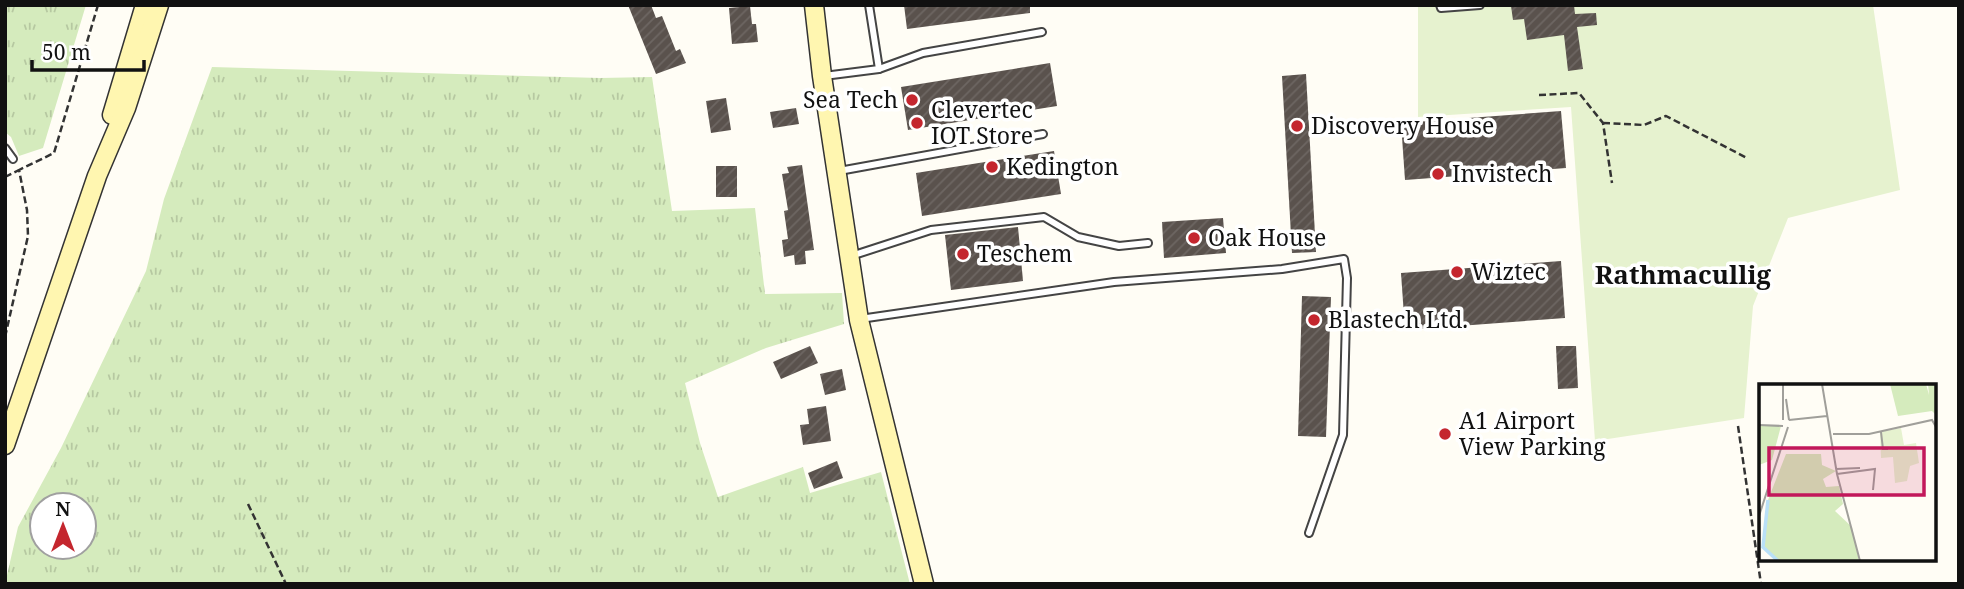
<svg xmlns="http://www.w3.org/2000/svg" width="1964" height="589" font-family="'Noto Serif',serif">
  <defs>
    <pattern id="grass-tufts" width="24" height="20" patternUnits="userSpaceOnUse" patternTransform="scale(1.75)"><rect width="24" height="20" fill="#d5ebbd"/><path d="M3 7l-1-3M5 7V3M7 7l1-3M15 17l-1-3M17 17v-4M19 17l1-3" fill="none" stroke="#b6c8a1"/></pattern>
    <pattern id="building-hatch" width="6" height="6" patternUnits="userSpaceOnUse" patternTransform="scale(1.75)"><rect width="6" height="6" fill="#5a524d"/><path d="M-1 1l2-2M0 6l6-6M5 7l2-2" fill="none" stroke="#6d6662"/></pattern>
  </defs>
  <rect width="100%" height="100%" fill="#fffdf5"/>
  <g fill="url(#grass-tufts)" fill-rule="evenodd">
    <polygon points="5,5 86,5 43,148 19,156 11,137 5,132"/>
    <path d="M212,67L600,78L652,77L672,211L755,208L765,294L842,293L844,324L766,348L685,383L700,443L718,497L803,467L810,493L881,472L910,584H5L18,527L61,448L146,271L164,199ZM42,505H84V547H42Z"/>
  </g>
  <polygon fill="#e6f2cf" points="1418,5 1873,5 1900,190 1788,218 1753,306 1744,418 1595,441 1571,107 1418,117"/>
  <g fill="url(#building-hatch)">
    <polygon points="628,5 651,5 656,18 662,16 676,51 680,49 686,63 656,74"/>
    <polygon points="904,5 1030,5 1030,13 907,29"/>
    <polygon points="1519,5 1574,5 1575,14 1596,13 1597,25 1577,27 1583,69 1568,71 1564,35 1527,40 1524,19 1513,20 1511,6"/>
    <polygon points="750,6 752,24 756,24 758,42 732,44 729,8"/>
    <polygon points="1050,63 1057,106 908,130 901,87"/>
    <polygon points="1306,74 1316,252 1292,253 1282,76"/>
    <polygon points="726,98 731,130 711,133 706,101"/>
    <polygon points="796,108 799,124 773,128 770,112"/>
    <polygon points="1561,111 1566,168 1405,180 1401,123"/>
    <polygon points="1054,151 1061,194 922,216 916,173"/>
    <polygon points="802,165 814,250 805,251 806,264 795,265 794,255 784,257 782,240 788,239 784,211 788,210 782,174 789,173 787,167"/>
    <rect x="716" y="166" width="21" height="31"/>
    <polygon points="1223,218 1226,253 1164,258 1162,222"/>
    <polygon points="1018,227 1023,281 951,290 945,235"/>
    <polygon points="1561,261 1565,318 1405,330 1401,273"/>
    <polygon points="1302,296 1331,297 1326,437 1298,436"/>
    <polygon points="810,346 818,363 781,379 773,362"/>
    <polygon points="1556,346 1576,346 1578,388 1558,389"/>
    <polygon points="842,369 846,390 825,395 820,374"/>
    <polygon points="826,406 831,441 803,445 800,425 809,424 807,409"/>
    <polygon points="837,461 843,478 814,489 808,473"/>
  </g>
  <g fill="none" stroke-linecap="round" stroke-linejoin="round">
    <g stroke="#444" stroke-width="10">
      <g id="lane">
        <polyline points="1440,5 1441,8 1480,5"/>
        <polyline points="879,69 923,53 1042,32"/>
        <polyline points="824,76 879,69 869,5"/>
        <polyline points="5,148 13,159"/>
        <polyline points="839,171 1043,134"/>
        <polyline points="851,256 931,230 1044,217 1078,237 1119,246 1148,243"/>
        <polyline points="860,319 1114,282 1282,269 1344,259 1347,278 1343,435 1309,533"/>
      </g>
    </g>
    <g stroke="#333" stroke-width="21">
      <g id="secondary">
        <polyline points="814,5 822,76 859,320 924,584"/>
        <polyline points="112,115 145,5"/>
        <polyline points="5,445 97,176 126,108 159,5"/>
      </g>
    </g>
    <g stroke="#333" stroke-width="2.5" stroke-dasharray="7 3.5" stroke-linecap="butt">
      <polyline points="1539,95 1579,93 1603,123 1612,183"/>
      <polyline points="1603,123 1644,125 1666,116 1747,158"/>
      <polyline points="5,177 19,170"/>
      <polyline points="5,337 28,236 27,210 19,170 54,153 98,5"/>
      <polyline points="1738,426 1761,584"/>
      <polyline points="248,504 286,584"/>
    </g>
    <use href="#lane" stroke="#fff" stroke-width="6"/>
    <use href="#secondary" stroke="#fff6b0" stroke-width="18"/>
  </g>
  <g fill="#c4262e" stroke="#fff" stroke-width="2.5">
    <circle cx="912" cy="100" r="7"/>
    <circle cx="917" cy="123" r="7"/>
    <circle cx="1297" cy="126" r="7"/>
    <circle cx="992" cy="167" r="7"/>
    <circle cx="1438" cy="174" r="7"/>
    <circle cx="1194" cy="238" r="7"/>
    <circle cx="963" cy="254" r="7"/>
    <circle cx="1457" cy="272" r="7"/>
    <circle cx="1314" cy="320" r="7"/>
    <circle cx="1445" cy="434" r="7"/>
  </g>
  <g text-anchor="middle" stroke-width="7" stroke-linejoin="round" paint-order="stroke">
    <g font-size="23" fill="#111" stroke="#fff" text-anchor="start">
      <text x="898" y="108" text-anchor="end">Sea Tech</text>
      <text x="931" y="118">Clevertec<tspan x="931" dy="26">IOT Store</tspan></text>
      <text x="1311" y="134">Discovery House</text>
      <text x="1006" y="175">Kedington</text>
      <text x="1452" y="182">Invistech</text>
      <text x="1208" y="246">Oak House</text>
      <text x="977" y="262">Teschem</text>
      <text x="1471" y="280">Wiztec</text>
      <text x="1328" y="328">Blastech Ltd.</text>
      <text x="1459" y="429">A1 Airport<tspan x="1459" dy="26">View Parking</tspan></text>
    </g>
    <g font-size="26" font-weight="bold" fill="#111" stroke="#fff">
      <text x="1683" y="284">Rathmacullig</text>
    </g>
  </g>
  <g transform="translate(1759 384)">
    <rect width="177" height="177" fill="#fffdf5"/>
    <path d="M131,0H167L170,11L169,0H177V31L173,27L139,32ZM0,41L22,42L13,76L0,81ZM27,70H62L63,81L77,87L64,95L67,103L80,102L84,120L76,127L93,143L100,177H20L5,162L9,116Z" fill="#d5ebbd"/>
    <path d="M142,44L145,61L157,59L160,79L151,82L148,97L136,99L134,73L122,74L121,48Z" fill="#e6f2cf"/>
    <path fill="none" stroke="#b9e0f7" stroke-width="3.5" d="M9,116L4,163L19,177"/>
    <path fill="none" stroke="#a09f9a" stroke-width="2" d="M24,0V36M63,0L78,90L101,177M27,15L30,36M30,36L68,32M0,41L24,42M122,48L124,65H129M74,50H110L173,36L177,43M77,85L101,84M78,90L116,85L114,106M0,132L29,43"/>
    <path fill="#c2185b" fill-opacity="0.15" stroke="#c2185b" stroke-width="3.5" d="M10,64H165V111H10Z"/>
    <rect width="177" height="177" fill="none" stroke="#111" stroke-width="3.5"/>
  </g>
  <rect width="1964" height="589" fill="none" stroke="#111111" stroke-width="14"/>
  <g transform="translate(63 526)"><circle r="33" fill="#ffffff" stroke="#a0a0a0" stroke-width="2"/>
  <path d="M0-5L12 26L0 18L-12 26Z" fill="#c4262e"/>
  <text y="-10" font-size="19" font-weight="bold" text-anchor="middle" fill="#111111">N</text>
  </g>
  <path d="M32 60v10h112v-10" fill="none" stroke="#111111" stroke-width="3.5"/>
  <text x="42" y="60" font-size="21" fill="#111111" stroke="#ffffff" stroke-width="5" paint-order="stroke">50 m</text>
</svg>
